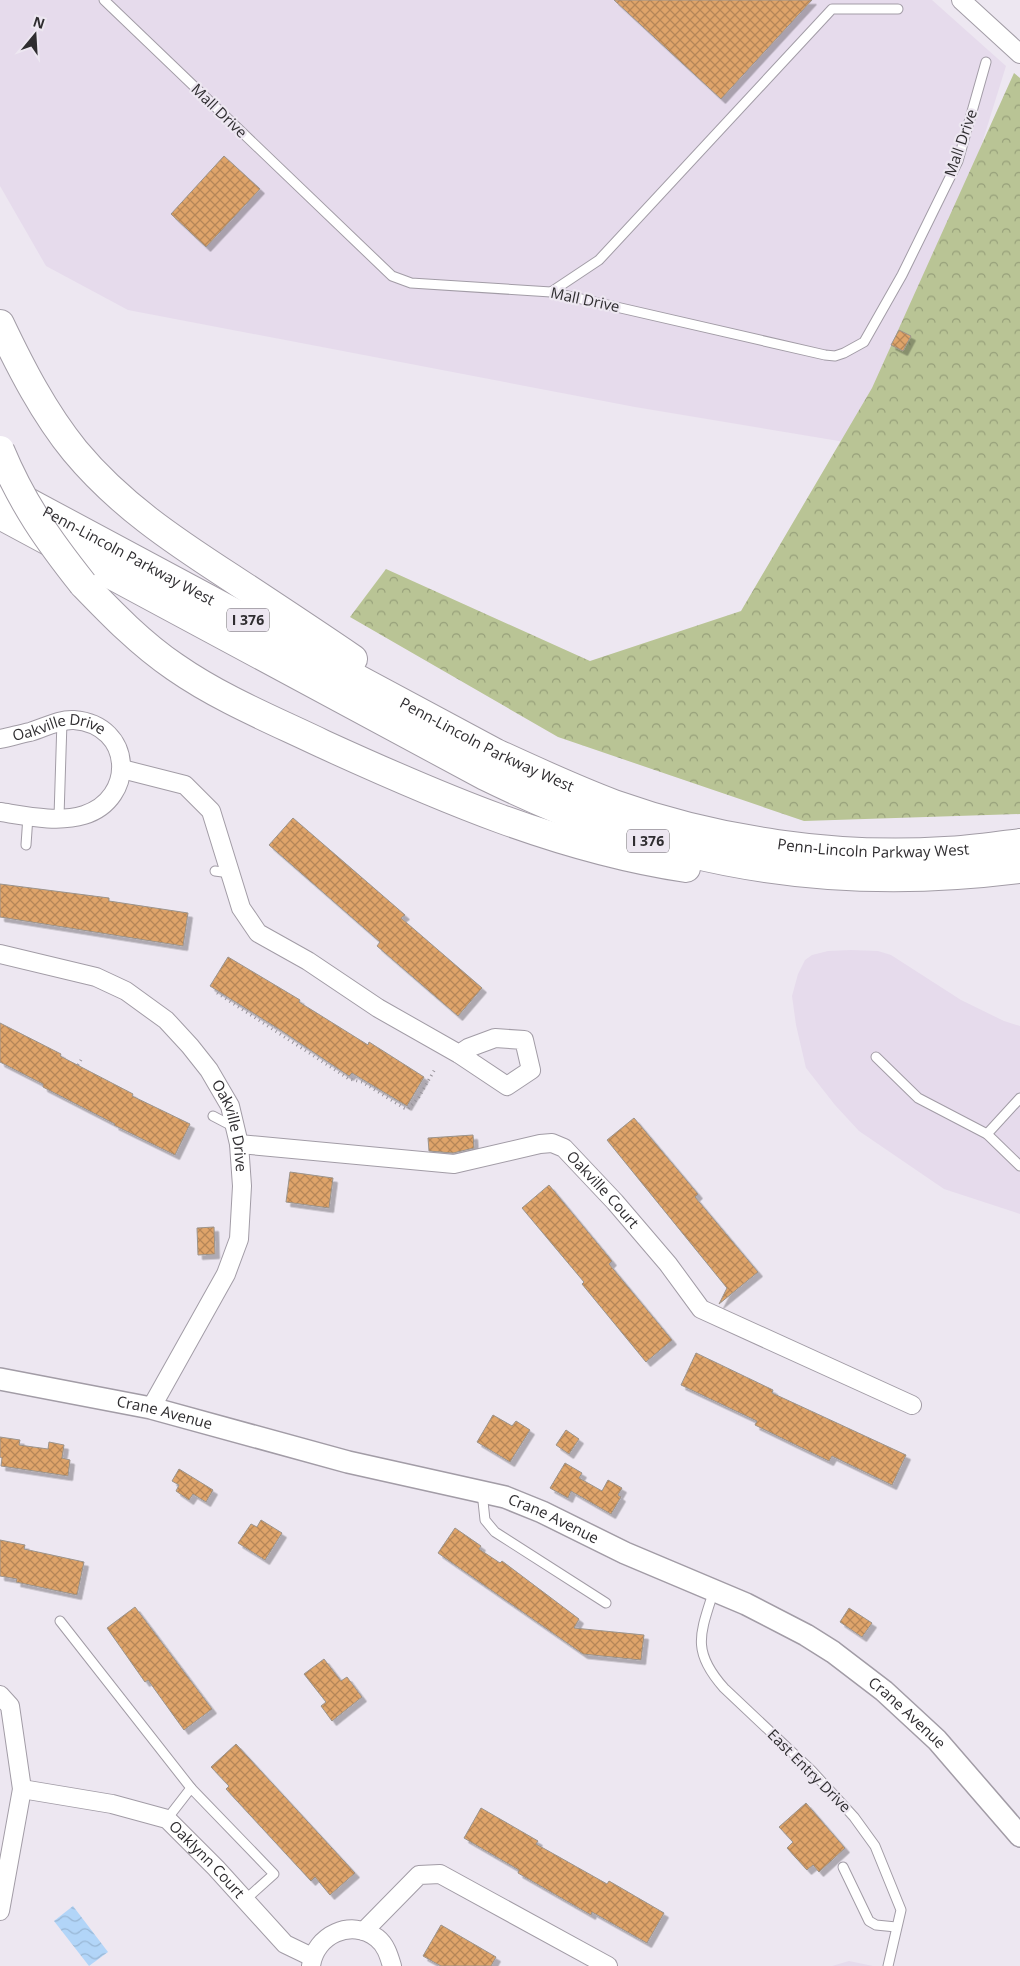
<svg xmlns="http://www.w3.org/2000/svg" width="1020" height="1966" font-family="'Open Sans',sans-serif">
  <defs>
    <pattern id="forest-crowns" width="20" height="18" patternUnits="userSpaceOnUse" patternTransform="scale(1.25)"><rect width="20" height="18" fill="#b9c495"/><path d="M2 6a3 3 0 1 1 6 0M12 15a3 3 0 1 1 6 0" fill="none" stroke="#97a07a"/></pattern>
    <pattern id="water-waves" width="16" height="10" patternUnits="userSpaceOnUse" patternTransform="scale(1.25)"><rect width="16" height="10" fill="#b2d5f8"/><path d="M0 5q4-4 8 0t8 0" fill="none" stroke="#99b7d5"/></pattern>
    <pattern id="building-cross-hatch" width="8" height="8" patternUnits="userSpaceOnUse" patternTransform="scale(1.25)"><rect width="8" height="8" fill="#dfa46a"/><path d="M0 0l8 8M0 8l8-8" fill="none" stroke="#b58658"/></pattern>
    <filter id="shadow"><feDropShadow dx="4.5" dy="4.5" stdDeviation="0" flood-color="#0004"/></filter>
  </defs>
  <rect width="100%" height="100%" fill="#ede7f1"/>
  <g fill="#e6dbec">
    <polygon points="0,0 932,0 1006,66 887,449 635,407 128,310 46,266 0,186"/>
    <polygon points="851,950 878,951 891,955 961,1000 1004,1021 1020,1026 1020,1214 944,1189 859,1131 835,1105 806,1068 796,1025 792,996 798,974 805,960 812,955 828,951"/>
    <polygon points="849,1961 873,1966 832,1966"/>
  </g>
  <polygon fill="url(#forest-crowns)" points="1014,73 1020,78 1020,814 804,821 558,737 350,617 386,569 590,661 741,611 872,388"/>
  <polygon fill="url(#water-waves)" points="73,1906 108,1952 89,1966 54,1921"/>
  <g fill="url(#building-cross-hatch)" stroke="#9b938b" filter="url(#shadow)">
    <polygon points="614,0 812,0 721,99"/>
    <polygon points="224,156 260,189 206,247 171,214"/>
    <polygon points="899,330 911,336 903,351 891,345"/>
    <polygon points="293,818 405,915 401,918 482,988 458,1016 377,946 380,942 269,845"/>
    <polygon points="0,884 109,898 109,901 188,913 183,946 0,917"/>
    <polygon points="228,957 300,1000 299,1002 368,1045 369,1042 424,1077 407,1106 352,1073 349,1076 282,1031 210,986"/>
    <polygon points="0,1023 61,1054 60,1056 133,1094 132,1096 190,1124 175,1155 114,1125 115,1124 43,1087 43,1084 0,1062"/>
    <polygon points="634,1118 698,1194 695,1197 758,1272 719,1304 727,1288 607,1140"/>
    <polygon points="473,1135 474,1148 453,1153 429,1151 428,1138"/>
    <polygon points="290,1172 333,1178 329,1208 286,1202"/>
    <polygon points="549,1185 612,1261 609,1264 672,1340 646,1362 582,1284 584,1282 522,1208"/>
    <polygon points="214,1227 215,1254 198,1255 197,1228"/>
    <polygon points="696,1353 773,1390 772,1393 906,1455 892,1485 832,1456 829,1461 755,1425 757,1421 681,1385"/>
    <polygon points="493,1415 512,1426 516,1421 530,1430 510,1462 477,1442"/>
    <polygon points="566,1430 579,1439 569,1454 556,1445"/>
    <polygon points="0,1437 20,1440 19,1445 48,1449 49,1442 64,1445 62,1458 70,1460 68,1476 1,1466 2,1458 0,1457"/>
    <polygon points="565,1463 582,1473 579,1478 602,1491 608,1480 622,1488 618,1495 621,1497 611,1514 571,1491 568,1498 550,1488"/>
    <polygon points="179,1469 213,1490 206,1502 193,1494 189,1500 176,1491 179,1485 172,1481"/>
    <polygon points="261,1520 282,1533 265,1560 238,1543 251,1524 257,1527"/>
    <polygon points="455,1528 481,1546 479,1549 500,1563 502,1561 579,1619 574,1628 644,1635 641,1660 583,1654 438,1553"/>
    <polygon points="0,1540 25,1545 24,1549 84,1562 77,1595 16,1582 17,1579 0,1576"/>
    <polygon points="135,1607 212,1709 184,1730 148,1680 145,1682 107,1628"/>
    <polygon points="849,1608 872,1623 862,1637 840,1622"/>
    <polygon points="324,1659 341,1681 347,1677 362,1697 332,1721 321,1706 326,1702 304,1674"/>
    <polygon points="236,1744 355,1873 330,1895 315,1877 311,1881 226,1789 229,1786 211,1767"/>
    <polygon points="806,1803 845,1848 819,1872 813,1865 807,1870 787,1848 793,1842 779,1827"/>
    <polygon points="481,1808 538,1841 536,1844 607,1884 609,1881 664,1913 647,1943 592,1912 591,1915 518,1873 519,1870 464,1838"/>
    <polygon points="441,1925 496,1957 491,1966 441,1966 423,1956"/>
  </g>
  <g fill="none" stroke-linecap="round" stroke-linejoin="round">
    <g stroke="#a29ca6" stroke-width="11">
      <g id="service">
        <polyline points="104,0 392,276 411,283 551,292 825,355 835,356 844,353 864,342 902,275 958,161 986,62"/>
        <polyline points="551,292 599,260 832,9 898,9"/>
        <polyline points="59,817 62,721"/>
        <polyline points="26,845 28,816"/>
        <polyline points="215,871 230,873"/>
        <polyline points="876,1057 918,1098 987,1134 1020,1166"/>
        <polyline points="213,1116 234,1127"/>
        <polyline points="987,1134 1020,1098"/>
        <polyline points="482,1492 485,1520 495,1532 606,1603"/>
        <path d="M714,1590C700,1634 691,1651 724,1688L811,1770L854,1817L875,1846L901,1910L888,1966"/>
        <polyline points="60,1621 191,1788"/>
        <polyline points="167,1819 191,1788 274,1874 245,1900"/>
        <polyline points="843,1867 869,1921 876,1925 896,1927"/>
      </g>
    </g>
    <g stroke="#a29ca6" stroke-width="20">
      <g id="minor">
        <polyline points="961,0 1020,54"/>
        <path id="s1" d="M0,739C10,737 20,734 30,732C44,728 59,719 74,720C134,725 136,799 84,815C58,823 26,816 0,812"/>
        <polyline points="122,769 185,785 211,811 241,908 258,933 308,961 378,1008 459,1054 507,1086 531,1070 524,1040 495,1038 468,1048 459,1054"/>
        <path id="s2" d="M0,954L96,977L126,991L166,1020L190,1046L209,1070L230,1106L239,1144L242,1186L239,1239L226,1274L151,1408"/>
        <path id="s3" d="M239,1144L454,1164L540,1144L552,1143L564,1148L615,1202L668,1264L701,1309L912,1405"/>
        <polyline points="0,1695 10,1706 22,1789 0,1911"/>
        <path id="s4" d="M22,1789L112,1804L167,1819L216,1868L285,1944L312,1957"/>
        <polyline points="364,1931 419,1875 440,1874 608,1966"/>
        <path d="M311,1966C315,1935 351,1918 377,1938C386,1945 389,1956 392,1966"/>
      </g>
    </g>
    <g stroke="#a29ca6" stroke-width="24">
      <g id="tertiary">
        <path id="s5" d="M0,1379L151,1408L348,1462L505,1497L542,1512L625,1553L746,1604L806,1635L833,1652L884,1691L937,1740L1020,1836"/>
      </g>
    </g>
    <g stroke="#a29ca6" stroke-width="30">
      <g id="motorway">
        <path d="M0,324C21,368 44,413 75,451C119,504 173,540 230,577C271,604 312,631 353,659"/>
        <path id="s6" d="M0,487L496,753C535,771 574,789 614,804C718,841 835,858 945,851C970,850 995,846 1020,843"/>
        <path d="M0,515L485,776C524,795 565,813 606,828C739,876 880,887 1020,869"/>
        <path d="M83,584C112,614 141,644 175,667C221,699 273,720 323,744C439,797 559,849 686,868"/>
      </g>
    </g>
    <g stroke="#969299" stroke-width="3" stroke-dasharray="1 4" stroke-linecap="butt">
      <polyline points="217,993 349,1079 362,1082 404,1108 408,1109 419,1097 435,1069"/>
      <polyline points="78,1065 81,1060"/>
    </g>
    <use href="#service" stroke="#fff" stroke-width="9"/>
    <use href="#minor" stroke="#fff" stroke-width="18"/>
    <use href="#tertiary" stroke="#fff" stroke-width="21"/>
    <use href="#motorway" stroke="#fff" stroke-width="28"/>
    <g stroke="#a29ca6" stroke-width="30" stroke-linecap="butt">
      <path id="motorway-bridge" d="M0,450C22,503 48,540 83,584"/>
    </g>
    <use href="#motorway-bridge" stroke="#fff" stroke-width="28"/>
  </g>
  <g text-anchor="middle" stroke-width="4.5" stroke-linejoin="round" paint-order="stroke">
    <g fill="#ede7f1" stroke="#68656a" stroke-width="1">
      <rect x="227" y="608.5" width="42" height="23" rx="4"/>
      <rect x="627" y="829.5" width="42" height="23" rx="4"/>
    </g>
    <g font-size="14" font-weight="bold" fill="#2f2d30">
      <text x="248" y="625">I 376</text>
      <text x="648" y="846">I 376</text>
    </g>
    <g font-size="15" fill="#2f2d30" stroke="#ede7f1">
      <text transform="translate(219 111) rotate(44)" y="5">Mall Drive</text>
      <text transform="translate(961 143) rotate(-71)" y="5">Mall Drive</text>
      <text transform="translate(585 300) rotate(12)" y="5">Mall Drive</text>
      <text dy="5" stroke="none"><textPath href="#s6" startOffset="146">Penn-Lincoln Parkway West</textPath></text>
      <text dy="5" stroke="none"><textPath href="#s1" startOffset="61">Oakville Drive</textPath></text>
      <text dy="5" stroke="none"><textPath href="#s6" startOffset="551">Penn-Lincoln Parkway West</textPath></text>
      <text dy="5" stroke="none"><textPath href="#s6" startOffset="956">Penn-Lincoln Parkway West</textPath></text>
      <text dy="5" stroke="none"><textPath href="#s2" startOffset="308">Oakville Drive</textPath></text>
      <text dy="5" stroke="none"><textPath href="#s3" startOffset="386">Oakville Court</textPath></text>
      <text dy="5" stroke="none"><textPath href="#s5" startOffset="168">Crane Avenue</textPath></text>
      <text dy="5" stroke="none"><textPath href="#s5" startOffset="572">Crane Avenue</textPath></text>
      <text dy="5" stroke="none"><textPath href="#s5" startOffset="978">Crane Avenue</textPath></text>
      <text transform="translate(809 1771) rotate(45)" y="5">East Entry Drive</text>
      <text dy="5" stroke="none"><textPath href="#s4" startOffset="205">Oaklynn Court</textPath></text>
    </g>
  </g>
  <g transform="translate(35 35) rotate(18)" stroke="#ede7f1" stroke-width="4" paint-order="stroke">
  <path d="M0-4L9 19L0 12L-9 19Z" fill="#2f2d30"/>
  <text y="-8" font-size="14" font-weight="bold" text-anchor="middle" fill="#2f2d30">N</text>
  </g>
</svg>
